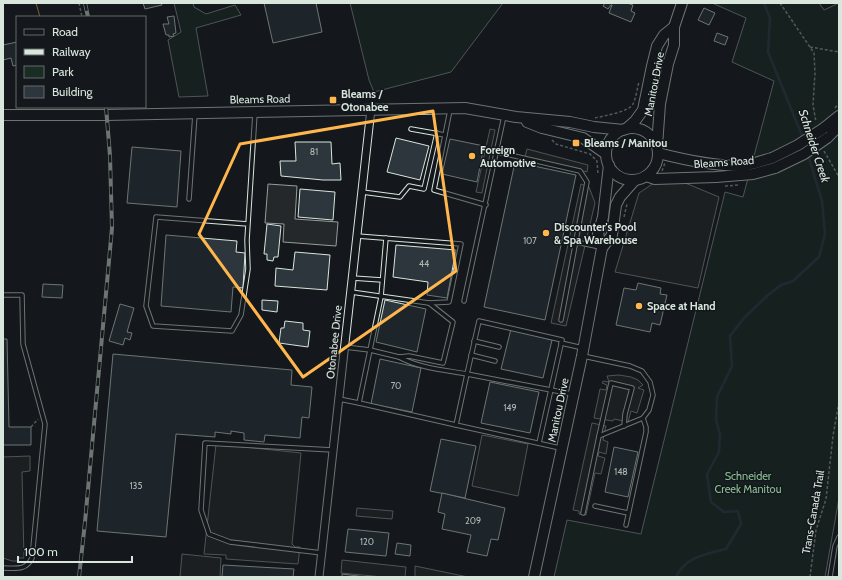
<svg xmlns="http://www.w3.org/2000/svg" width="842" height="580" font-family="Cabin,sans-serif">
  <rect width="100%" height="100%" fill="#14181c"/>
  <g fill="#1a2d24" stroke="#939e99">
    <polygon points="174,3 193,3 194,7 206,14 235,5 241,15 196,28 208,96 179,97 168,40 181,32"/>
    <polygon points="350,3 503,3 451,72 374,92 369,80"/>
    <polygon points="712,3 819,3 824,10 839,3 839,498 825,577 554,577 567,520 641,534 725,192 743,197 774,81 732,62 746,18"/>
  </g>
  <g fill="#24282b" stroke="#939e99">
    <polygon points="490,129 495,130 482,193 476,192"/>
    <polygon points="527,149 588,165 587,172 525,157"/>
    <polygon points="666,175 719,197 698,288 615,272 639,193"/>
    <polygon points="268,184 297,186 295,219 338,222 336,246 283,242 284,224 265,223"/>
    <polygon points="581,184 589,187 595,203 566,326 551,323"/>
    <polygon points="619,375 631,377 638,380 643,385 638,388 644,390 637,413 631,411 628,422 614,419 613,421 594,418 600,389 606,390 607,385 602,383 603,381 609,382 607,376"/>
    <polygon points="592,423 606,426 603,440 608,442 606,454 599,452 598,456 605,458 601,474 595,473 586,515 579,514 579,511 573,510"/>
    <polygon points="482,435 528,444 518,496 472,486"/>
    <polygon points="216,444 301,453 292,544 295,547 300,547 298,564 226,559 226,555 204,554"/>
    <polygon points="30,456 30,471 22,472 24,558 18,558 18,561 12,561 3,558 3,457"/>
    <polygon points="357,508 393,511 392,519 356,516"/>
    <polygon points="182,554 221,558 220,577 180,577"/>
    <polygon points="342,560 406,567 405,577 383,577 341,573"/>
    <polygon points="415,566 468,577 415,577"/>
  </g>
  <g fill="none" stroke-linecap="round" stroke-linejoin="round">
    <g stroke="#2f3f4d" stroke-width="2.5">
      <polyline points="764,3 770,18 768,52 803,138"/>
      <path d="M676,577C685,557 706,554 726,549L741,524L738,511L724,512L711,502L707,474L719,452L720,434L716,420L717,397L732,366L730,336L744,318L768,295L781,285L793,281L819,257L825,234L822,201L808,155"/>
    </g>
  </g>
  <g fill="#2c363c" stroke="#d8e6dc">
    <polygon points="143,3 161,3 162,5 145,9"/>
    <polygon points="264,3 316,3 322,32 273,43"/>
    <polygon points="605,3 627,3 633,5 631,11 635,13 631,22 609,13 612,5 611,5 608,9 603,6"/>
    <polygon points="704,8 715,13 709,25 698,20"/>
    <polygon points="174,16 176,33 173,34 174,36 169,37 169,35 166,35 163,24 169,24 167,17"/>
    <polygon points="717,33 728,37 725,45 714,41"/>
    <polygon points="17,42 17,65 13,66 11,58 3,60 3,45"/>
    <polygon points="396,138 429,146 420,180 387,172"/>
    <polygon points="450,139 484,146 477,182 442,174"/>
    <polygon points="295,142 331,142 332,164 340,163 341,180 323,180 281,176 280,161 296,161"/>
    <polygon points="132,147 181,151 177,207 127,203"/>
    <polygon points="515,162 576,175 545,320 484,307"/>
    <polygon points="300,189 335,192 333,220 298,217"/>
    <polygon points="267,224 281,226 278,257 274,257 273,261 267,260 267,254 264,254"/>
    <polygon points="166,235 237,241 236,252 245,253 243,288 233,287 231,312 161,306"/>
    <polygon points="396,245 456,250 447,298 427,295 428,282 393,277"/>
    <polygon points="295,252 330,255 327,290 275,286 276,268 293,270"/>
    <polygon points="638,283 661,288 660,294 667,295 660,325 652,323 650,332 616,325 624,288 636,290"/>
    <polygon points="43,284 63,285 62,298 42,297"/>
    <polygon points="262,300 278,301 277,312 262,310"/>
    <polygon points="385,300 426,309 417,352 376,342"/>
    <polygon points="120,304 134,308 127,332 132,333 130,340 125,338 123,345 109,341"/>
    <polygon points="285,321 303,323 303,330 310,331 308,347 279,343 281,328 284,328"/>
    <polygon points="511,329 552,340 543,378 501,369"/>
    <polygon points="3,339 7,339 9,427 31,427 31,445 3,445"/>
    <polygon points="113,354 292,370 291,385 312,387 309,418 302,417 300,438 265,435 264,442 244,440 244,433 231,431 231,434 215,432 215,437 176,434 166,537 97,531"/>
    <polygon points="380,359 421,368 412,412 371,404"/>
    <polygon points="490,382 539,392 530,433 481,423"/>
    <polygon points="441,439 476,446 465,498 430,491"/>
    <polygon points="614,447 638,452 628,497 605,492"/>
    <polygon points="442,493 505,508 498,540 491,539 487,556 467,552 471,535 442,529 445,514 438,512"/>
    <polygon points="348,529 389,533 386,556 345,552"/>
    <polygon points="397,543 411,545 410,556 395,554"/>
    <polygon points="223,565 294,569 293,577 222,577"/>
    <polygon points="342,574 366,577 342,577"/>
  </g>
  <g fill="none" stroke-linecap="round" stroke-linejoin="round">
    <g stroke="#d8e6dc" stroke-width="5.5">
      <g id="lane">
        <polyline points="450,110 434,190 486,205"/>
        <polyline points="411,129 445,135"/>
        <polyline points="497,152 580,171 587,182 561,320"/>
        <polyline points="362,192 400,197 409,186 424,189 437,133"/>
        <polyline points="189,199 195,114"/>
        <polyline points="248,224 156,217 146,306 153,326 232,331 241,315 248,269 247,240 255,113"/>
        <polyline points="357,236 461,244 449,302 429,303"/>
        <polyline points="386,238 381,297 359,403 456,425"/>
        <polyline points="576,242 600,247"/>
        <polyline points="352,278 382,280"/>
        <path d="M3,295H22L23,344L45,424L32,558C26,571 15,568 3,568"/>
        <polyline points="464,301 504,116"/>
        <polyline points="474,341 499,347"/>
        <polyline points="561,343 583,348"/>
        <polyline points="345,347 370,350 399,357 409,356 443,363 453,322 429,303 351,292"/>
        <polyline points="471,355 495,361"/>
        <path d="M399,357C419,368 444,370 467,374L479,321L562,340L539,443"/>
        <polyline points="339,399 359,403"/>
        <polyline points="599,436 611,383 632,388 625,414 624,426"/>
        <polyline points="560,448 456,425 467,374 572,394"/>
        <polyline points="595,506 628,513"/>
        <polyline points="583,513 599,436 643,418 649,410 653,395 650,382 642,371 630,366 583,356"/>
        <polyline points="626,525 646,432 646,427 643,418"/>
        <polyline points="322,553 230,542 209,534 201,510 205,443 333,450"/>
        <polyline points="830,577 835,546 839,537"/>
      </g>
    </g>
    <g stroke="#d8e6dc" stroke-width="9">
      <polyline id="street" points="319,577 371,109"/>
    </g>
    <g stroke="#d8e6dc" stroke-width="12">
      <g id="secondary">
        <polyline points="3,115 106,115 465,108 516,117 570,122 594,127 623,130"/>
        <polyline points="527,122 542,128 583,138 606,154"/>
        <polyline points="824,128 839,116"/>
        <circle cx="632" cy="154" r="26"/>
        <polyline points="626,129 635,121 643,110 652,66 657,46 664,35 674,27"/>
        <polyline points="827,138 839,126"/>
        <polyline points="657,146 660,104 668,64 674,45 674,27 682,3"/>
        <path d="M658,153C685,160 714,166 742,166C752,165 763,160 772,158"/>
        <polyline points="646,176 655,179 716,177 753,174 775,168"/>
        <polyline points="602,248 612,235 616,205 620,197 635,180"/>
        <polyline points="534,577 582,356 602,248 598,234 603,217 609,165"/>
      </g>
    </g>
    <g stroke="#9da8a2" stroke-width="1.5" stroke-dasharray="3 2" stroke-linecap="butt">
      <polyline points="79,3 82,17"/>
      <polyline points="780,3 814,53 815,73 813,105 816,122"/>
      <polyline points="810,47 839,52"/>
      <polyline points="835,108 839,103"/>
      <path d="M595,118C603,116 629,112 633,104C636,98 637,89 639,82"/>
      <polyline points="552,140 556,144 590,154 597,161 598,174"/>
      <polyline points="824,151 839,177"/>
      <polyline points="662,171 665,163"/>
      <polyline points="725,186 739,185"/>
      <polyline points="624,217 627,204"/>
      <polyline points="31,427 38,419"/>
      <polyline points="810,577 816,530 826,499 833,436 839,402"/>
    </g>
    <use href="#lane" stroke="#14181c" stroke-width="3.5"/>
    <use href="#street" stroke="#14181c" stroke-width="7"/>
    <use href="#secondary" stroke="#14181c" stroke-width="10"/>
    <g stroke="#d8e6dc" stroke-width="4">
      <g id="rail">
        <polyline points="85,3 88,17"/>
        <polyline points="79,577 85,522 112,228 110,156 106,107"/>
      </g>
    </g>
    <use href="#rail" stroke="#14181c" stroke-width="2.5" stroke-dasharray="8" stroke-linecap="butt"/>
    <g stroke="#d8e6dc" stroke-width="12" stroke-linecap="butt">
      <g id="secondary-bridge">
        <polyline points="772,158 798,145 824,128"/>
        <polyline points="775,168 804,154 827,138"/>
      </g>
    </g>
    <use href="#secondary-bridge" stroke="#14181c" stroke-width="10"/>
    <polyline stroke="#ffb74d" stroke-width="1" stroke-dasharray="14 3 2 3" stroke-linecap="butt" points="36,3 40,17"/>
  </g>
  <path d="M0 0H842V580H0ZM433,111L456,271L303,377L199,234L240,144Z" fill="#14181c" fill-opacity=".55" fill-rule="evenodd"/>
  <path fill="none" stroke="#ffb74d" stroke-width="3" stroke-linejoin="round" d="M433,111L456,271L303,377L199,234L240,144Z"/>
  <g fill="#ffb74d" stroke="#14181c" stroke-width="1.5">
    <rect x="329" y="96" width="8" height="8" rx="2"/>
    <rect x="572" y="139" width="8" height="8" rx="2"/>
    <circle cx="472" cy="156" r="4"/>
    <circle cx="546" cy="233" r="4"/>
    <circle cx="639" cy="306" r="4"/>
  </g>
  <g text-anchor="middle" stroke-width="3" stroke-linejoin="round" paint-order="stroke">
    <g font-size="9" fill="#adbab4">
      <text x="314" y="155">81</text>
      <text x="530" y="244">107</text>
      <text x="424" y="267">44</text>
      <text x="396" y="389">70</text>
      <text x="510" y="411">149</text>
      <text x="621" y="475">148</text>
      <text x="136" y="489">135</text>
      <text x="473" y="524">209</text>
      <text x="367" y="545">120</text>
    </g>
    <g font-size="11" fill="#d8e6dc" stroke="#14181c">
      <text transform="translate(654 84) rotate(-79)" y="4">Manitou Drive</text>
      <text transform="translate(260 99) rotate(-1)" y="4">Bleams Road</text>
      <text transform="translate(724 162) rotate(-4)" y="4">Bleams Road</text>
      <text transform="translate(334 342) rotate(-84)" y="4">Otonabee Drive</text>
      <text transform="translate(558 410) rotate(-78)" y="4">Manitou Drive</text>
      <text transform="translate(813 512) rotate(-80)" y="4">Trans-Canada Trail</text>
    </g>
    <g font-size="11" font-weight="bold" fill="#d8e6dc" stroke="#14181c" text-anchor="start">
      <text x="341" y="98">Bleams /<tspan x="341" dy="13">Otonabee</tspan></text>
      <text x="584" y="147">Bleams / Manitou</text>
      <text x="480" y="154">Foreign<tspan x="480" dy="13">Automotive</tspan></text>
      <text x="554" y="231">Discounter's Pool<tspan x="554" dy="13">&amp; Spa Warehouse</tspan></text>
      <text x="647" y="310">Space at Hand</text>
    </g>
    <g font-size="11" fill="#8ac095" stroke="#14181c">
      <text x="748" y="480">Schneider<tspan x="748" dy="13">Creek Manitou</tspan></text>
    </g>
    <g font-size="12" font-style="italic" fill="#d8e6dc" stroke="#14181c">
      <text transform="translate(814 146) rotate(72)" y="4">Schneider Creek</text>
    </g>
  </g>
  <rect width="842" height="580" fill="none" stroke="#d8e6dc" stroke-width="8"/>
  <rect x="16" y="16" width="130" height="92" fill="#14181c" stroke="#626a69"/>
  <rect x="24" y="29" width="20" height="6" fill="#14181c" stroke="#626a69"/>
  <text x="52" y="36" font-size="12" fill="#d8e6dc">Road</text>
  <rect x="24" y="49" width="20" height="6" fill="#d8e6dc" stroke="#626a69"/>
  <text x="52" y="56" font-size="12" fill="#d8e6dc">Railway</text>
  <rect x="24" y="66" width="20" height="12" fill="#1a2d24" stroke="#626a69"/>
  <text x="52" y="76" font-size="12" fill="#d8e6dc">Park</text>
  <rect x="24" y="86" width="20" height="12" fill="#2c363c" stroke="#626a69"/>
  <text x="52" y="96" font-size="12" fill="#d8e6dc">Building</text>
  <path d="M18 556v6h114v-6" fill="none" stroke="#d8e6dc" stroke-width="2"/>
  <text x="24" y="556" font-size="12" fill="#d8e6dc" stroke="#14181c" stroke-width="3" paint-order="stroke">100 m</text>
</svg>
